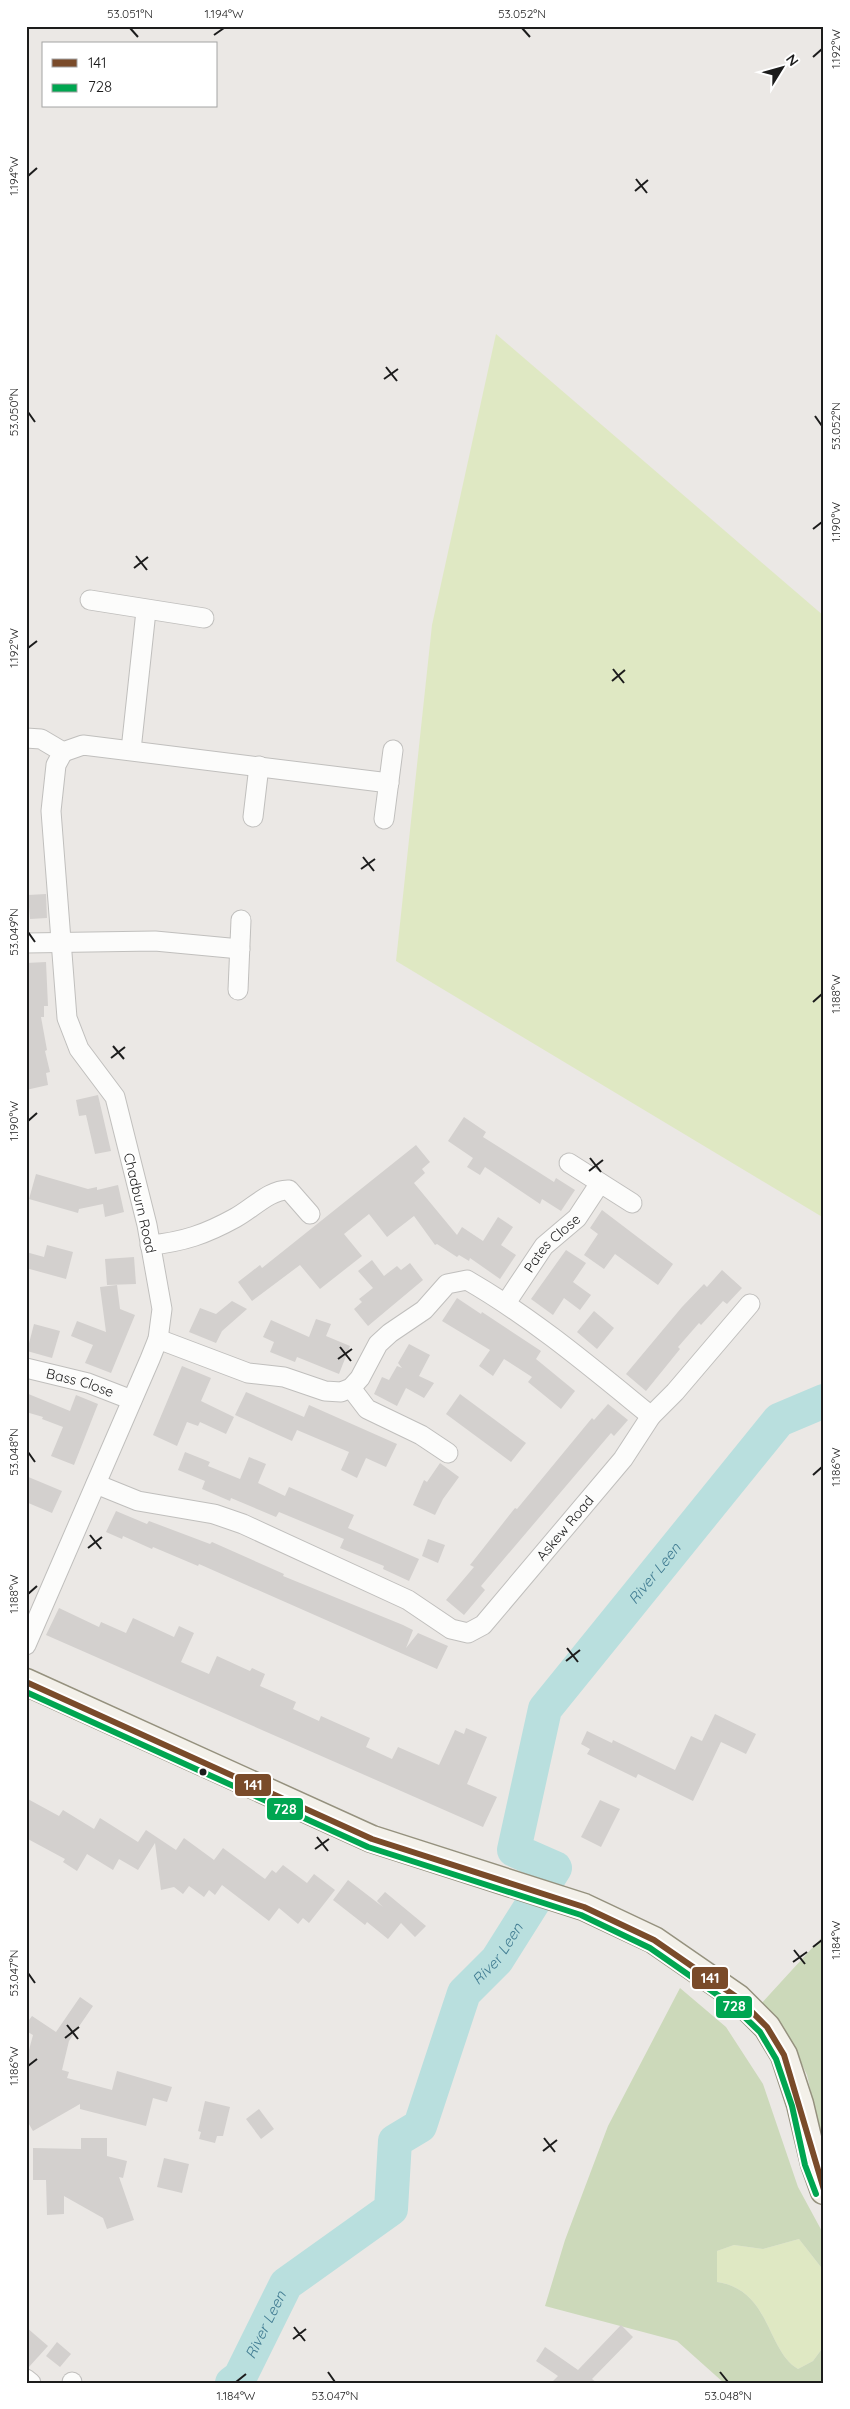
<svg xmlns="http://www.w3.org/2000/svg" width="850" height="2409" font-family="Quicksand,sans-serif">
  <rect width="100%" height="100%" fill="#ebe8e5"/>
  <g fill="#dfe8c3">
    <polygon points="496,334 824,616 824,1218 396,961 432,625"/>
    <path d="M799,2239L824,2271V2346L813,2361L798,2369C766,2350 771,2290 717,2282V2251L734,2245L763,2249Z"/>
  </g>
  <g fill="#ccd9ba">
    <polygon points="824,1935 824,2148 807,2075 794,2048 760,2005"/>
    <path d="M680,1988L726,2027L763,2084L798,2187L824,2235V2271L799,2239L763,2249L734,2245L717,2251V2282C771,2290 766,2350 798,2369L813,2361L824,2346V2383H724L677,2341L545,2306L565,2240L608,2126Z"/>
  </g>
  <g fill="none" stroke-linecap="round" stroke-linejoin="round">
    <path stroke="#b9dfde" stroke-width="34" id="s1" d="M232,2383L240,2377L286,2284L391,2209L395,2141L420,2126L464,1993L497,1960L555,1868L514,1850L545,1709L779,1420L824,1401"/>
  </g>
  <g fill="#d3d0ce">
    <polygon points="46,894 47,918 30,919 28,895"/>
    <polygon points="46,962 48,1006 44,1006 44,1017 41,1017 47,1050 45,1051 50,1072 46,1073 48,1085 26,1090 26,963"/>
    <polygon points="98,1095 111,1151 95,1154 86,1115 79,1116 76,1100"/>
    <polygon points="464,1117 486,1132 483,1137 554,1182 556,1178 575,1190 561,1211 542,1199 540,1204 485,1167 480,1175 467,1167 473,1158 448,1141"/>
    <polygon points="416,1145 430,1162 422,1169 425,1173 414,1183 457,1235 462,1227 483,1241 498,1217 513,1227 501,1245 516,1255 500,1279 470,1258 469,1261 459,1255 457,1257 437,1244 435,1245 414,1216 387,1237 369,1214 344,1234 362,1256 320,1289 300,1265 252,1301 238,1282 260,1265 262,1268"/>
    <polygon points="36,1174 88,1189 97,1187 97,1190 118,1185 124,1212 105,1217 103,1204 79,1209 78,1213 29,1199"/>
    <polygon points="602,1210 673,1264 658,1285 615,1254 604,1269 584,1255 598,1234 590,1228"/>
    <polygon points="47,1245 73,1252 66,1279 26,1268 26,1252 44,1257"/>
    <polygon points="566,1250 586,1263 573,1282 591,1295 580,1310 564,1298 553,1315 531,1299"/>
    <polygon points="134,1257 136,1284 107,1285 105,1259"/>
    <polygon points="372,1260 384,1276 397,1266 401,1270 410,1263 423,1280 368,1326 354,1309 362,1302 359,1299 373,1288 358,1271"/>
    <polygon points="722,1270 742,1288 727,1304 723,1301 701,1325 699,1323 678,1347 680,1349 646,1391 626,1374 682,1307 704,1284 707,1287"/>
    <polygon points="117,1285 120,1309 135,1315 111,1373 85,1363 93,1345 71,1336 77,1321 106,1332 100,1287"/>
    <polygon points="457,1298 481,1314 482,1312 541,1351 536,1359 575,1391 561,1409 528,1382 532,1377 504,1359 493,1376 479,1366 490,1350 442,1321"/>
    <polygon points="232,1301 247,1309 222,1331 216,1343 189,1332 200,1308 216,1314"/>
    <polygon points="594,1311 614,1328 597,1349 577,1332"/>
    <polygon points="316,1319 331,1324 326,1336 350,1346 339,1374 297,1357 295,1362 270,1352 274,1342 263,1337 271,1320 309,1337"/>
    <polygon points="34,1324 60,1331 52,1358 27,1351"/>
    <polygon points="409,1344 430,1355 419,1376 434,1383 424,1398 406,1388 397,1406 374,1394 382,1377 389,1380 397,1366 402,1368 398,1363"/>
    <polygon points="182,1366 211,1378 201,1401 234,1417 226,1434 200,1422 198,1426 187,1422 177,1446 153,1435"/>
    <polygon points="246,1392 304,1417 309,1405 397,1444 386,1467 366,1458 357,1478 341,1470 349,1452 297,1430 292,1441 235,1415"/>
    <polygon points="26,1393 70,1411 76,1395 98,1404 74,1465 51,1456 63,1427 42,1419 43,1417 26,1412"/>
    <polygon points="460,1394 526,1443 511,1462 446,1414"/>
    <polygon points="608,1404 628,1420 614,1436 611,1433 481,1586 485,1590 464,1615 446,1600 474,1567 470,1565 515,1508 517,1509 592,1418 594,1420"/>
    <polygon points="185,1452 210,1462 208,1466 240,1479 249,1457 266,1464 258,1483 285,1496 289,1487 354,1515 348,1528 419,1559 409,1581 383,1569 384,1566 340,1548 344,1539 279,1512 276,1517 231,1498 230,1501 202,1489 205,1481 178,1470"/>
    <polygon points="440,1463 459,1477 443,1499 435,1515 413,1505 424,1480 427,1482"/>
    <polygon points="26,1476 62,1491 52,1513 26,1502"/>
    <polygon points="116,1511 147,1524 149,1521 210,1544 212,1542 284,1574 283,1576 403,1625 413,1630 406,1648 418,1633 448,1646 437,1669 199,1564 198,1566 153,1547 152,1549 123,1536 122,1539 106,1532"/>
    <polygon points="428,1539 445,1545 438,1563 422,1556"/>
    <polygon points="59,1608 99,1627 101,1622 126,1633 133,1618 174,1637 179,1626 194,1633 181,1662 209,1674 217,1656 250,1671 252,1668 265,1674 260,1686 296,1702 293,1709 319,1721 321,1716 370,1738 366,1747 392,1759 398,1747 439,1765 455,1730 464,1734 466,1728 487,1737 467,1784 497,1797 483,1827 46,1635"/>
    <polygon points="715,1714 756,1734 746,1754 721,1742 693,1801 638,1774 636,1778 587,1754 590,1749 581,1744 587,1731 612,1743 613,1740 675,1770 691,1736 702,1741"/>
    <polygon points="26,1798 59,1816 63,1810 94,1829 100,1818 138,1842 146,1830 176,1850 184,1838 214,1860 223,1848 265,1879 272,1870 276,1873 283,1865 307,1883 314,1874 335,1890 309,1923 303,1918 298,1924 279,1908 269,1921 222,1885 215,1895 209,1890 204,1897 189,1886 183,1894 174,1887 161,1890 155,1843 138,1870 119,1859 113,1870 87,1854 77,1871 63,1862 65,1859 26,1838"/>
    <polygon points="600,1800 620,1809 601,1847 581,1837"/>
    <polygon points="348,1880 383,1907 377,1901 385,1892 426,1926 415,1937 401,1923 388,1939 367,1922 365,1925 333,1900"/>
    <polygon points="80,1997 93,2006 69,2041 62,2070 69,2072 67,2078 112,2090 117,2071 172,2087 167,2102 153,2098 146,2126 80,2109 80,2104 33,2131 26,2119 26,2061 33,2035 26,2031 26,2024 32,2016 56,2032"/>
    <polygon points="205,2101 230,2107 223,2136 217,2136 215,2143 199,2139 201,2132 198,2131"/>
    <polygon points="259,2109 274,2129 261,2139 246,2119"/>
    <polygon points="81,2138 107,2138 107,2156 127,2161 123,2178 119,2177 134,2220 107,2229 103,2218 64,2196 64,2214 47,2215 46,2180 33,2180 33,2148 81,2149"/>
    <polygon points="164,2158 189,2164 182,2193 157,2187"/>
    <polygon points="621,2325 633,2337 592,2379 597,2383 551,2383 558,2376 536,2361 545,2347 578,2370"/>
    <polygon points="26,2327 48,2346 28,2368 26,2368"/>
    <polygon points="57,2342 71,2354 60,2367 46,2356"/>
  </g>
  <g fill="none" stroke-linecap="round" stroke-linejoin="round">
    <g stroke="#c0bfbd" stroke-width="21">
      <g id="street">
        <polyline points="90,600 204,618"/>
        <polyline points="26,738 41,739 63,752 83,745 389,783"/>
        <polyline points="131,750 146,611"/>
        <polyline points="253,817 259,766"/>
        <polyline points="384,819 393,750"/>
        <polyline points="26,943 155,941 240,949"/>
        <polyline points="238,990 241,920"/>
        <polyline points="569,1163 632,1203"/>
        <path d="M150,1245C183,1242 206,1234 235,1218C252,1209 270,1189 289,1190L310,1214"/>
        <path id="s2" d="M506,1303L544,1246L577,1218L600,1183"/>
        <path d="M158,1339L248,1373L284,1377L325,1391L341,1392L351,1388L360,1378L378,1344L390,1333L424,1310L447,1284L467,1280C533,1318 592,1368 651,1416"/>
        <path id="s3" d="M26,1368L88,1383L132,1400"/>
        <polyline points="351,1388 367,1409 421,1435 448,1453"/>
        <path id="s4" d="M96,1484L138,1501L214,1514L243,1524L408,1600L451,1629L468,1633L483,1625L623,1459L651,1416L675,1392L750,1304"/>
        <polyline points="26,1645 150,1359 158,1339 162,1309 147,1225 115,1097 79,1049 67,1018 51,811 56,765 63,752"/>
        <polyline points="26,2379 31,2383"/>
        <polyline points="72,2383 72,2382"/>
      </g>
    </g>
    <g stroke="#95917e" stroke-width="29">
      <polyline id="secondary" points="26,1682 372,1839 584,1907 654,1940 738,1998 767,2027 784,2055 800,2104 814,2163 824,2191"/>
    </g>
    <use href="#street" stroke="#fcfcfb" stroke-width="19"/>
    <use href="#secondary" stroke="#f3f0e9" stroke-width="26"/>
    <g stroke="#fff" stroke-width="10">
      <polyline id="bus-1" points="26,1682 372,1839 584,1907 654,1940 738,1998 767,2027 784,2055 824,2190"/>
    </g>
    <g stroke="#fff" stroke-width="10">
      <polyline id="bus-2" points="26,1692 368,1847 581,1915 650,1948 732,2005 760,2032 776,2059 792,2106 805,2165 816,2194"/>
    </g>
    <use href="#bus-1" stroke="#7a4b2a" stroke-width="6"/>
    <use href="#bus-2" stroke="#00a651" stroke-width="6"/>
  </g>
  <path fill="none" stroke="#1c1c1c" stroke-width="2" d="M130,28L138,37M522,28L530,37M214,35L224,28M813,57L822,49M28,176L37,168M636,179L647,193M635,191L648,180M386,367L397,381M384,379L398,369M28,412L35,422M815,416L822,426M813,529L822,522M136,556L147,570M134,568L148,557M28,648L37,641M613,669L624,683M612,681L625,670M363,857L374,871M361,869L375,859M28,932L35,942M813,1002L822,994M113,1046L124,1059M111,1058L125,1047M28,1121L37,1113M590,1158L601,1172M589,1171L603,1160M340,1347L351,1361M338,1359L352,1349M28,1452L35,1462M813,1475L822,1467M90,1535L101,1549M88,1548L102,1537M28,1594L37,1586M567,1648L578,1662M566,1661L580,1650M317,1837L328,1851M315,1849L329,1839M813,1947L822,1940M794,1950L805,1964M793,1962L807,1952M28,1973L35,1983M67,2025L78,2039M65,2038L79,2027M28,2066L37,2059M544,2138L555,2152M543,2151L557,2140M294,2327L305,2341M293,2339L306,2329M328,2372L335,2382M720,2372L728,2382M236,2382L246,2374"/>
  <circle fill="#1c1c1c" stroke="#fff" stroke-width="2" cx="203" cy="1772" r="4.5"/>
  <g text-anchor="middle" stroke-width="4" stroke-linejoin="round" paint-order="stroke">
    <g font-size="14" fill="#1c1c1c" stroke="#fff">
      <text transform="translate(140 1203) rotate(77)" y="5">Chadburn Road</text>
      <text dy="5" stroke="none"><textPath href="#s2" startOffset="76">Pates Close</textPath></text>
      <text dy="5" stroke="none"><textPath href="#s3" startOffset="56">Bass Close</textPath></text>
      <text dy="5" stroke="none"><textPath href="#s4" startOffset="548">Askew Road</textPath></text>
    </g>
    <g font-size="15" font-style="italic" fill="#427d93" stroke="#fff">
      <text dy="5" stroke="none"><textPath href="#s1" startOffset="999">River Leen</textPath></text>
      <text dy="5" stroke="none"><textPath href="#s1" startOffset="532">River Leen</textPath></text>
      <text dy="5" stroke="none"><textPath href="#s1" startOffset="68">River Leen</textPath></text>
    </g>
  </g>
  <g stroke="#fff" stroke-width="2">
    <rect x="234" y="1773" width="38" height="24" rx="5" fill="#7a4b2a"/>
    <rect x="266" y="1797" width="38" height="24" rx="5" fill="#00a651"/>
    <rect x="691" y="1966" width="38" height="24" rx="5" fill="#7a4b2a"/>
    <rect x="715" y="1995" width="38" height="24" rx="5" fill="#00a651"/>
  </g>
  <g font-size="14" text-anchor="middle" font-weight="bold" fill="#fff">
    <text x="253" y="1790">141</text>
    <text x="285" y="1814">728</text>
    <text x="710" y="1983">141</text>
    <text x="734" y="2011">728</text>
  </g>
  <rect width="850" height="2409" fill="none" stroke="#ffffff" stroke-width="55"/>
  <rect x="42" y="42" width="175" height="65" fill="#ffffff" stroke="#a4a4a4"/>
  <rect x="52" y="59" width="25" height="8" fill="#7a4b2a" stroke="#a4a4a4"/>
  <text x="88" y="68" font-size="15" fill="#1c1c1c">141</text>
  <rect x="52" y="84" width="25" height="8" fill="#00a651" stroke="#a4a4a4"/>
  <text x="88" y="92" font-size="15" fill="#1c1c1c">728</text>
  <g transform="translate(782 68) rotate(53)" stroke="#ffffff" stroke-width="4" paint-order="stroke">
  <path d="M0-4L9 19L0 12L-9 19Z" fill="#1c1c1c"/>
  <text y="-8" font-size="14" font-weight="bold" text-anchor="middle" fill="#1c1c1c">N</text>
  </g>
  <rect x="28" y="28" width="794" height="2354" fill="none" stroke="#1c1c1c" stroke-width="2"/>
  <g font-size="12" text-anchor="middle" fill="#1c1c1c">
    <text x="130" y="18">53.051°N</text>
    <text x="224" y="18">1.194°W</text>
    <text x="522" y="18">53.052°N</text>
    <text transform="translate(836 49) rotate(-90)" y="4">1.192°W</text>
    <text transform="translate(14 176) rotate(-90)" y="4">1.194°W</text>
    <text transform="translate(14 412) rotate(-90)" y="4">53.050°N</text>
    <text transform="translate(836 426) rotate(-90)" y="4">53.052°N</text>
    <text transform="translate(836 522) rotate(-90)" y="4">1.190°W</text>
    <text transform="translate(14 648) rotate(-90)" y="4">1.192°W</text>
    <text transform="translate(14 932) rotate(-90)" y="4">53.049°N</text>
    <text transform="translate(836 994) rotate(-90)" y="4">1.188°W</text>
    <text transform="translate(14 1121) rotate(-90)" y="4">1.190°W</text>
    <text transform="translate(14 1452) rotate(-90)" y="4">53.048°N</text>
    <text transform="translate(836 1467) rotate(-90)" y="4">1.186°W</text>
    <text transform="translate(14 1594) rotate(-90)" y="4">1.188°W</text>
    <text transform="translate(836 1940) rotate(-90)" y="4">1.184°W</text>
    <text transform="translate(14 1973) rotate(-90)" y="4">53.047°N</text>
    <text transform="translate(14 2066) rotate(-90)" y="4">1.186°W</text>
    <text x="236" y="2400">1.184°W</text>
    <text x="335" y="2400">53.047°N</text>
    <text x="728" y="2400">53.048°N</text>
  </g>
</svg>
